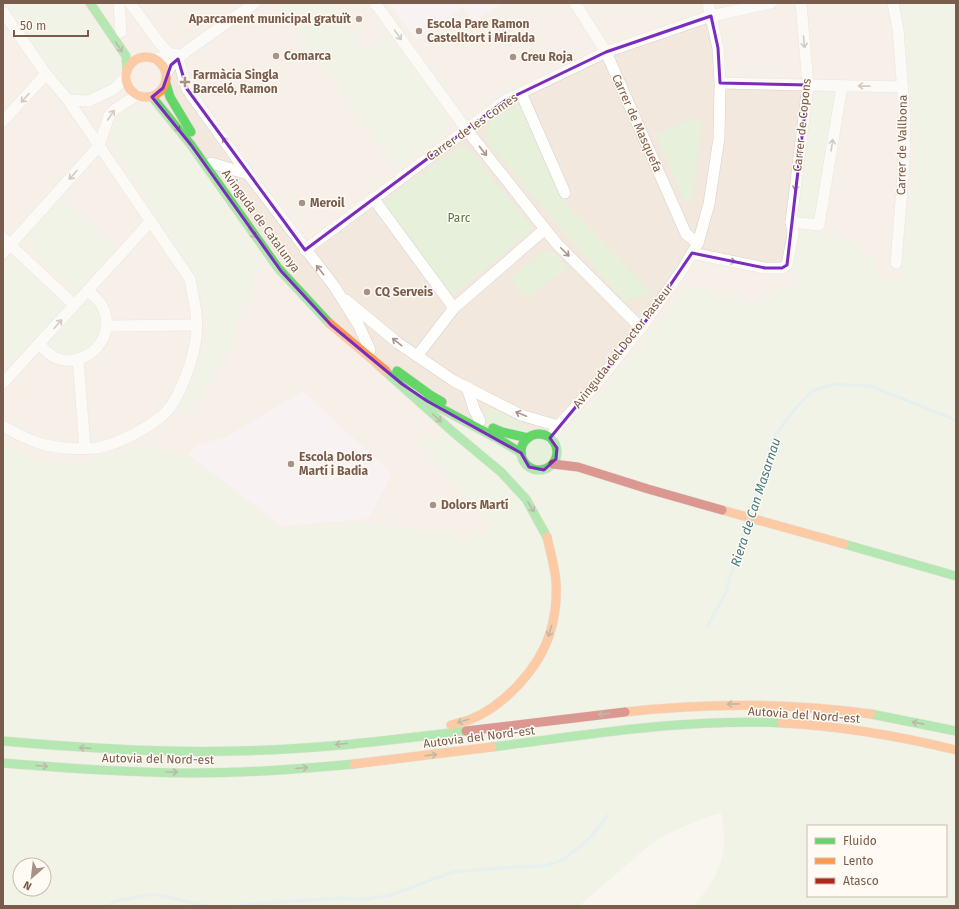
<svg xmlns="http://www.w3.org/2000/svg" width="959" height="909" font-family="'Fira Sans',sans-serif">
  <rect width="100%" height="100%" fill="#f9f5f0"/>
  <polygon fill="#f2e8de" points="3,3 956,3 899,280 880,279 874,259 795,254 793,288 774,289 757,305 688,286 617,375 561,436 539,428 532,429 493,409 443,432 418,441 454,483 493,524 464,543 448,532 368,523 282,529 186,455 138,446 75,465 37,459 3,445"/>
  <g fill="#f6eef6">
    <polygon points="388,3 504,3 473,21 462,7 416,40"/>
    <polygon points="303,391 392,474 368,519 282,526 188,454 197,445 226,437"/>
  </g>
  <g fill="#e7f0db" fill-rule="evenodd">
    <polygon points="3,3 79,3 99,28 119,61 119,75 112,86 86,97 71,95"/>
    <polygon points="277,3 330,3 365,52 388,35 447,116 445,133 397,169"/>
    <path d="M898,3H956V906H694C720,874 729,855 721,813L713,815L697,821L665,835L651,844L579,906H3V445L37,459L75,465L138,446L186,455L282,529L368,523L448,532L464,543L493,524L454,483L418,441L443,432L493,409L532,429L539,428L561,436L617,375L688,286L757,305L774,289L793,288L795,254L800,230L843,237L874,259L880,279L899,280C902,248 911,217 914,184C918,123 907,63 898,3ZM808,826H946V896H808ZM20,865H44V889H20Z"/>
    <polygon points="814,90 835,92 815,220 796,218"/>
    <polygon points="521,103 567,204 651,292 647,296 623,301 485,139 491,120"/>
    <path d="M140,104L151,108L187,151L253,242L263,260L247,298L238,315L233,344L189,412L178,407L202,359L208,318L191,265L171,237L115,150C114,146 112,141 112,137C112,120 124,109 140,104Z"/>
    <polygon points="693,120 702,121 693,199 683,200 656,134 681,123"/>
    <polygon points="459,147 471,151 533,229 453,296 382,202"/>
    <polygon points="61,197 116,248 74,291 22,241"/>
    <polygon points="544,251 554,252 569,268 525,298 510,277"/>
    <polygon points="9,256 65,308 11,361 3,354 3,263"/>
    <polygon points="92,294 103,307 103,339 78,359 43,348"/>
  </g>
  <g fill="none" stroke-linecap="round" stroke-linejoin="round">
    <g stroke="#d0e8ea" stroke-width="3">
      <polyline points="750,512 774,437 794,410 812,391 834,384 870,386 956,420"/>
      <polyline points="707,627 725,594 747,521"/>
      <polyline points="108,906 116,901 153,894 206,906"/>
      <polyline points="237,906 250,904 341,898 365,899 388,896 453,872 499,868 544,866 555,863 564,859 583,844 591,837 608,815"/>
    </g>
    <g stroke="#d7d1cb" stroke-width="12">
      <g id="street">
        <polyline points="119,3 121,32"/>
        <polyline points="130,3 161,45 171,55"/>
        <polyline points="375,3 466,129 545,229 557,244 641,328"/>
        <polyline points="575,3 606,52 686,234 698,243"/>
        <polyline points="893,3 898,29 905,118 904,164 896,263"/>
        <path d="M3,12L46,74L68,100L190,279C193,297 199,318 196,337C194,357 180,398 166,412C151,427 117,445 96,448C79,450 52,448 36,442C24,438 14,432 3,426"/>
        <polyline points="155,59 176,54"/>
        <polyline points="178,59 187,89 248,174 334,286 358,324 370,350"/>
        <polyline points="166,74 171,65 188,50 255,3"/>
        <polyline points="720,83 903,87"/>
        <polyline points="521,93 565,193"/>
        <polyline points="68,100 89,101 114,89 126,77"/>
        <polyline points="3,121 46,74"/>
        <polyline points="211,163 248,174"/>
        <polyline points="373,198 454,308"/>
        <polyline points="791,222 819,225 842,86"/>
        <polyline points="3,238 70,301 75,304"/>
        <polyline points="305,250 506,100 606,52 711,16 771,3"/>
        <polyline points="3,253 99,146 109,116 114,110 137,95"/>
        <polyline points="692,253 765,268 782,268 787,265 793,234 791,222 808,85 801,3"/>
        <polyline points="346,300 398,343 454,381 521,415 558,426"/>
        <polyline points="106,326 196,325"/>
        <path d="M39,344C44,349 49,355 56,358C86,370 119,336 102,306C99,300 93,295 88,291"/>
        <polyline points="417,356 454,308 545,229"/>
        <polyline points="78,359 85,448"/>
        <polyline points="3,383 151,221"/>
        <polyline points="467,387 474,409 480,421"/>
        <polyline points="550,438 558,426 592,389 641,328 682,270 698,243 709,204 719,138 720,83 718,48 708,3"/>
      </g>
    </g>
    <g stroke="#d9d2cb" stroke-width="10">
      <g id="fast">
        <polyline points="90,3 126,56 127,70"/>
        <polyline points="166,84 170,97 191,132"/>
        <polyline points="152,97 191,145 278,268 329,323"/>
        <polyline points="377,364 453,432 501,472 526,499 547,537"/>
        <polyline points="397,371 430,395 442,402"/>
        <polyline points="427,401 498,439 521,453"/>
        <polyline points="493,428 502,432 528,438"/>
        <circle cx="539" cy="452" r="18"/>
        <polyline points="844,544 956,576"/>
        <polyline points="871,714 956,731"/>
        <path d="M3,741C81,748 158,753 236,751C313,750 390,740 466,731"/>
        <path d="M492,747C588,735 685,718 782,723"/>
        <path d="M3,763C66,768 130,773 194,773C247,773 301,769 354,764"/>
      </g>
    </g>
    <g stroke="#d9d2cb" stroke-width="10">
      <g id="slow">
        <circle cx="146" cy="77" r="20"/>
        <polyline points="329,323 386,371"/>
        <polyline points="722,510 844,544"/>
        <path d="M625,712C708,703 789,702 871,714"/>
        <path d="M782,723C841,726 899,736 956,750"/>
        <path d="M451,725C457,723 463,722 469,720C503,707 539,669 550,633C555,617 557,599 556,582C555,567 550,551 547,537"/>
        <polyline points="354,764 492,747"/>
      </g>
    </g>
    <g stroke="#d9d2cb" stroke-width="10">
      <g id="jam">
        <polyline points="553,464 578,467 648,489 722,510"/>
        <polyline points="466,731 625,712"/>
      </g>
    </g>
    <use href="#street" stroke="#fefefd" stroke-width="11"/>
    <use href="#fast" stroke="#63d668" stroke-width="9"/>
    <use href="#slow" stroke="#ff974d" stroke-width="9"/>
    <use href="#jam" stroke="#b3261e" stroke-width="9"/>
  </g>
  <defs><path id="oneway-shaft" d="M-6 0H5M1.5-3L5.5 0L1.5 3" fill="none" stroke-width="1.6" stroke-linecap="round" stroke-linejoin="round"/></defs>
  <g stroke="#a8958b">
    <use href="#oneway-shaft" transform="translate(398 35) rotate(55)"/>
    <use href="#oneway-shaft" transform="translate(804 42) rotate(85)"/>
    <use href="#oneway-shaft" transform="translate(864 86) rotate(-179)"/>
    <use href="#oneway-shaft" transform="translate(25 98) rotate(132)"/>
    <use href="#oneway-shaft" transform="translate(111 115) rotate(-56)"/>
    <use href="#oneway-shaft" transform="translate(226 142) rotate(-125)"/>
    <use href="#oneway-shaft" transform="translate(832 145) rotate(-81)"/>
    <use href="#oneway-shaft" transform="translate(483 151) rotate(52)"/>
    <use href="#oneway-shaft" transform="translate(73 175) rotate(132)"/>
    <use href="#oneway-shaft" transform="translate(796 185) rotate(97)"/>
    <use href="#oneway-shaft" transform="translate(565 252) rotate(45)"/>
    <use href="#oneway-shaft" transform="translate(730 261) rotate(12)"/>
    <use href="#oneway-shaft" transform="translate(320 270) rotate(-128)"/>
    <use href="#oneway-shaft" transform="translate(58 324) rotate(-48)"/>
    <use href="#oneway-shaft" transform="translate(397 342) rotate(-142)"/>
    <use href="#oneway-shaft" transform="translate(521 414) rotate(-158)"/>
  </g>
  <g stroke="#776e51">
    <use href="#oneway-shaft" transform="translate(119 47) rotate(56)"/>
    <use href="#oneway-shaft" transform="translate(176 127) rotate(51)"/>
    <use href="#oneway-shaft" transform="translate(252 233) rotate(55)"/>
    <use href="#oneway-shaft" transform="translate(437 418) rotate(42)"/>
    <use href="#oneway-shaft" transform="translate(531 507) rotate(59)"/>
    <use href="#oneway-shaft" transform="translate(550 631) rotate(106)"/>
    <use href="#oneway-shaft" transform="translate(733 704) rotate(179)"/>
    <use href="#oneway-shaft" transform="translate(604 714) rotate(173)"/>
    <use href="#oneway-shaft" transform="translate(463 721) rotate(163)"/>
    <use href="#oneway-shaft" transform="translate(918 723) rotate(-169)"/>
    <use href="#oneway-shaft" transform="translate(341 744) rotate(174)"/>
    <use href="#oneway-shaft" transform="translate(85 748) rotate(-176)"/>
    <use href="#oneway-shaft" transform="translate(431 755) rotate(-7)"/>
    <use href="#oneway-shaft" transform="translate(42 766) rotate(5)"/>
    <use href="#oneway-shaft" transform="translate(302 768) rotate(-5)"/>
    <use href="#oneway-shaft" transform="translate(172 772)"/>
  </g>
  <path d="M0 0H959V909H0ZM711,16L718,48L720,83L808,85L787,265L782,268H765L692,253L641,328L550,438L557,448L556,459L544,470L529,467L521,453L427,401L402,384L331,325L281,271L191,145L152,97L163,88L171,65L178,59L187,89L305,250L506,100L606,52Z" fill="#f9f5f0" fill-opacity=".55" fill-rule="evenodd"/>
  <path fill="none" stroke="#7b2cbf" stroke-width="3" stroke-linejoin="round" d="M711,16L718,48L720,83L808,85L787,265L782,268H765L692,253L641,328L550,438L557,448L556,459L544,470L529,467L521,453L427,401L402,384L331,325L281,271L191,145L152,97L163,88L171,65L178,59L187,89L305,250L506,100L606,52Z"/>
  <g fill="#a69286" stroke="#fffaf3" stroke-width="1.5">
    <circle cx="359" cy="19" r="4"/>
    <circle cx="419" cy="31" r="4"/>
    <circle cx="276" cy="56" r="4"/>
    <circle cx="513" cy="57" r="4"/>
    <path d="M183 76h4v4h4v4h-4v4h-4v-4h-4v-4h4z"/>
    <circle cx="302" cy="203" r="4"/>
    <circle cx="367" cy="292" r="4"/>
    <circle cx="291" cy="464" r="4"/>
    <circle cx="433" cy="505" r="4"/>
  </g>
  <g text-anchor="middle" stroke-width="3" stroke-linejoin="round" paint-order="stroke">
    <g font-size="12" font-weight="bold" fill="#7a5c4d" stroke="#fffaf3" text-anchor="start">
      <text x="351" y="23" text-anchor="end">Aparcament municipal gratuït</text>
      <text x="427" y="28">Escola Pare Ramon<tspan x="427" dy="14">Castelltort i Miralda</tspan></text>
      <text x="284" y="60">Comarca</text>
      <text x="521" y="61">Creu Roja</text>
      <text x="193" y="79">Farmàcia Singla<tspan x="193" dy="14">Barceló, Ramon</tspan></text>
      <text x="310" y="207">Meroil</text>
      <text x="375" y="296">CQ Serveis</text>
      <text x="299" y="461">Escola Dolors<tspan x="299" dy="14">Martí i Badia</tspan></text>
      <text x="441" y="509">Dolors Martí</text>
    </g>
    <g font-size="12" fill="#7a5c4d" stroke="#fffaf3">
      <text transform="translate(637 123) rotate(66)" y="4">Carrer de Masquefa</text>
      <text transform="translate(802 125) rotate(-84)" y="4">Carrer de Copons</text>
      <text transform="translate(472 127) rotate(-35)" y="4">Carrer de les Comes</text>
      <text transform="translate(902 145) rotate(-89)" y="4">Carrer de Vallbona</text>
      <text transform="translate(261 221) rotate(54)" y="4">Avinguda de Catalunya</text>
      <text transform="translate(623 346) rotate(-52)" y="4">Avinguda del Doctor Pasteur</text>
      <text transform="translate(804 715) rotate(4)" y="4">Autovia del Nord-est</text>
      <text transform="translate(479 737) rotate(-7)" y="4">Autovia del Nord-est</text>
      <text transform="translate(158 759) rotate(1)" y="4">Autovia del Nord-est</text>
    </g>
    <g font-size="12" fill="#537a41" stroke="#fffaf3">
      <text x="459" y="222">Parc</text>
    </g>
    <g font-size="13" font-style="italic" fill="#437c86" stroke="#fffaf3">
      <text transform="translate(755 502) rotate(-72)" y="5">Riera de Can Masarnau</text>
    </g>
  </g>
  <rect width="959" height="909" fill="none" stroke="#7a5c4d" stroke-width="8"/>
  <rect x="807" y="825" width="140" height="72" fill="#fffaf3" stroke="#cabbb1"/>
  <rect x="815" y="838" width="20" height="6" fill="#63d668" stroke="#cabbb1"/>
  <text x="843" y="845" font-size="12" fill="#7a5c4d">Fluido</text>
  <rect x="815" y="858" width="20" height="6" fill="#ff974d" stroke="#cabbb1"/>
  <text x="843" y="865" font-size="12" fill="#7a5c4d">Lento</text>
  <rect x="815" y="878" width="20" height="6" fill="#b3261e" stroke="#cabbb1"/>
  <text x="843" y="885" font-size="12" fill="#7a5c4d">Atasco</text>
  <g transform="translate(32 877) rotate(208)"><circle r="19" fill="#fffaf3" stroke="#cabbb1"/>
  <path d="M0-3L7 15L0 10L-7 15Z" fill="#a69286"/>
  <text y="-6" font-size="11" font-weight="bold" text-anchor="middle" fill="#7a5c4d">N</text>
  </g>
  <path d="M14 30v6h74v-6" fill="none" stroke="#7a5c4d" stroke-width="2"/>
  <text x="20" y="30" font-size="12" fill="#7a5c4d" stroke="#fffaf3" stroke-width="3" paint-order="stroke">50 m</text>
</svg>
